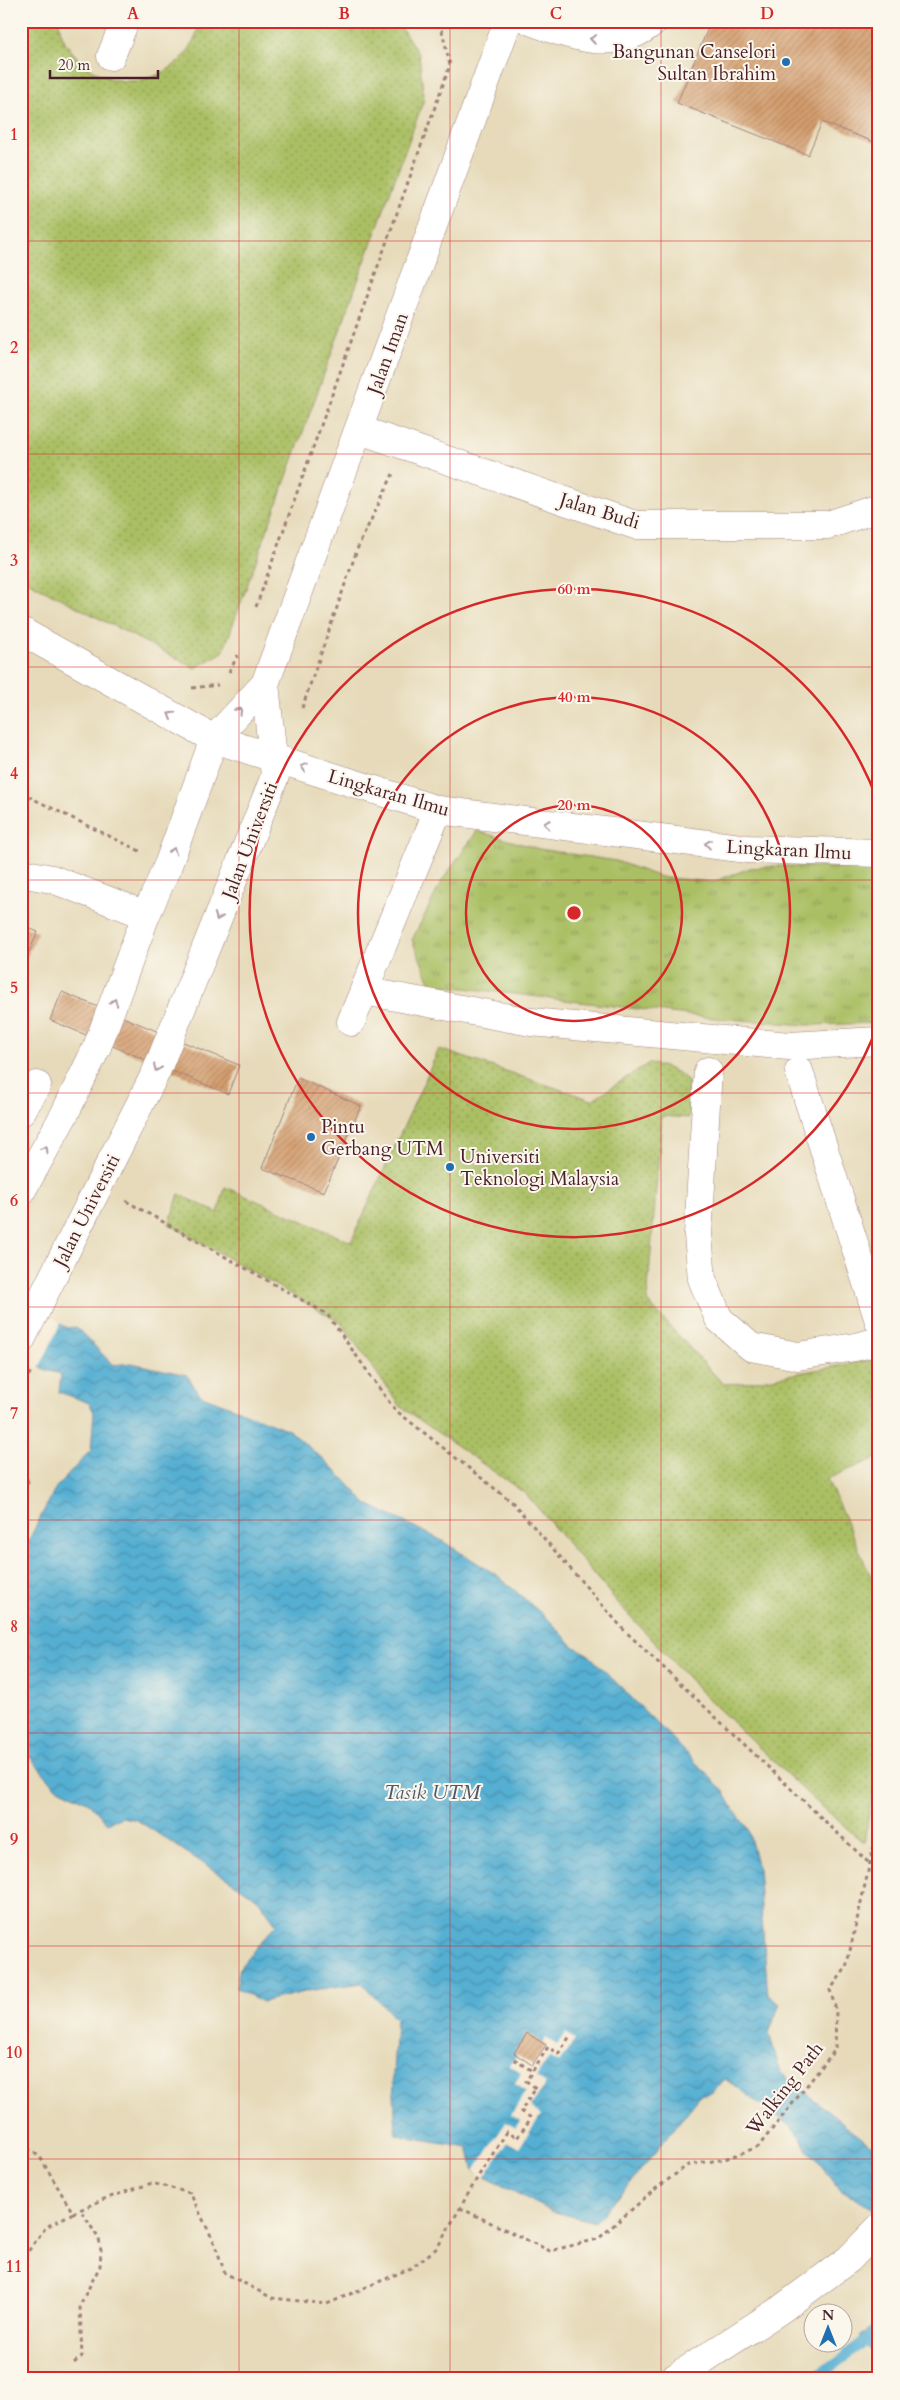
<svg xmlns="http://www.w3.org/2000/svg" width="900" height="2400" font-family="Cardo,serif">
  <defs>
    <pattern id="grass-dots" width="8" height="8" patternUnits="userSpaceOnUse" patternTransform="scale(1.25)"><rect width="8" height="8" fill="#aabf64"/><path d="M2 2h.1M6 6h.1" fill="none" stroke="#8c9b53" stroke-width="1.8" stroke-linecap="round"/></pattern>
    <pattern id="park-tufts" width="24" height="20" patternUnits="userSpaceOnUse" patternTransform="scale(1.25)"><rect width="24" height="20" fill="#aabf64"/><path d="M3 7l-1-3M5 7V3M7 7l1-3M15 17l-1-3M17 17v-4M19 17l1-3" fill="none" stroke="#8c9b53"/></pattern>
    <pattern id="water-waves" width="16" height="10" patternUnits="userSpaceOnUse" patternTransform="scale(1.25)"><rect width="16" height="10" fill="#55afd2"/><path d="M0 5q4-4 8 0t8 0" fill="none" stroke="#488eab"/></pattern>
    <pattern id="building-hatch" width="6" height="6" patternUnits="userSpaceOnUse" patternTransform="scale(1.25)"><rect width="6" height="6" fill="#d49e6e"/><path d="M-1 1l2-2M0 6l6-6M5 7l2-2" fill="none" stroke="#ae805b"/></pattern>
  </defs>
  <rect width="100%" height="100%" fill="#fbf7ec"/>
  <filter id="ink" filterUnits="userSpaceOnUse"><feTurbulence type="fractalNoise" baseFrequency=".02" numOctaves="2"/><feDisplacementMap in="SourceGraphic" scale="10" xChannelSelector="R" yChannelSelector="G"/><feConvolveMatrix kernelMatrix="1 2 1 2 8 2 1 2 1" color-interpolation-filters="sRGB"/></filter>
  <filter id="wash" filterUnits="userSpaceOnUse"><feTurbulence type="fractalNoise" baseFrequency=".0096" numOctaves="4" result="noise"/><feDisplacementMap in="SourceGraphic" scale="20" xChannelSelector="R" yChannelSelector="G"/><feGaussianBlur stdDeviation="1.12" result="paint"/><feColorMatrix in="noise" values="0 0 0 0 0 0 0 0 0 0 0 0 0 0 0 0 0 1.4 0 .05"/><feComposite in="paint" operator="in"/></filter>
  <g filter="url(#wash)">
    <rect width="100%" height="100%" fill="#f5e6ce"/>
    <path fill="#e6daba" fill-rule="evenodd" d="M21,21H879V2379H21ZM812,2312H842V2342H812Z"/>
    <g fill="url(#grass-dots)" stroke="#7a6f48">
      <path d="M21,21H59C60,36 67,47 78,58C86,66 95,73 107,77C146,92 196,63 199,21H397L419,55L424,99L223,652L195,668L21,578Z"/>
      <path d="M439,1049L592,1100L649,1063C664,1067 687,1071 691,1090C693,1097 690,1109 689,1118L662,1116L647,1301L723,1384L744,1383L876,1359L879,1362V1457L827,1479L879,1594V1756L864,1843L812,1798L704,1695L618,1603L526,1494L401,1407L341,1323L169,1224L179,1194L218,1213L225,1187L351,1242Z"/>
    </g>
    <polygon fill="url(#park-tufts)" stroke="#7a6f48" points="477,831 539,849 616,861 660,877 713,882 750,868 781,866 879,869 879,1023 808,1025 713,1018 431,984 412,940 442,881"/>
    <g fill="url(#water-waves)" stroke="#50677e">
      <polygon points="21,1303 68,1328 76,1327 113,1365 131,1363 187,1375 200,1395 289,1430 332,1467 367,1504 439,1539 498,1576 549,1620 573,1646 589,1655 723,1790 734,1810 748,1829 758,1868 768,1995 780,2003 769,2033 781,2073 879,2152 879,2214 856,2198 842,2193 790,2125 725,2079 713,2092 701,2095 636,2176 595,2222 551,2211 474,2171 468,2147 396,2135 393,2074 396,2019 362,1983 313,1990 262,2002 236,1988 240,1967 276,1924 258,1899 137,1820 122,1817 107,1823 89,1803 55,1786 21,1747 21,1555 55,1489 91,1450 94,1412 89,1403 59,1392 61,1374 46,1370 21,1358"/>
      <polygon points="879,2320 879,2345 868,2349 860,2336"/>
    </g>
    <g fill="#f5e6ce">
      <polygon points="21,1300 61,1322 39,1369 21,1361"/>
      <polygon points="527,2033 543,2043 546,2038 557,2045 565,2033 575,2039 559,2063 549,2057 536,2077 546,2084 530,2107 541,2115 519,2148 508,2142 484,2178 474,2171 506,2122 516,2128 521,2121 511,2115 526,2091 515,2084 521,2073 510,2066 517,2055 514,2053"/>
    </g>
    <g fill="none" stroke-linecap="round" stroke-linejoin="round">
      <polyline stroke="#55afd2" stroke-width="11" points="814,2379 868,2339 879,2334"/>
    </g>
    <g id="blocks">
      <g fill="url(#building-hatch)">
        <polygon points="711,21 879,21 879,144 822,122 808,155 677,103"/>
        <polygon points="21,925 38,932 21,970"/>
        <polygon points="62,992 239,1065 228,1094 50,1020"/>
        <polygon points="298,1078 361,1106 324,1192 262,1168"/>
        <polygon points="527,2033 546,2045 532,2065 514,2053"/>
      </g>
    </g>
  </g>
  <g filter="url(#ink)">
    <use href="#blocks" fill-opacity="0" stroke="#a0827c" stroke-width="1"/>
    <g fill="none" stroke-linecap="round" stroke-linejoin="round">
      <g stroke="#a0827c" stroke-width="29">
        <g id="minor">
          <path d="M530,21C570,36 618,54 654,21"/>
          <polyline points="111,56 125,21"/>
          <polyline points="360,430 635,525 828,525 879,508"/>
          <polyline points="21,631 214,739 438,810 748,849 879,853"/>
          <polyline points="21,873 52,879 146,915"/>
          <polyline points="364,991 531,1022 789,1046 879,1041"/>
          <polyline points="351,1022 438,810"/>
          <polyline points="708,1071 698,1235 702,1279 719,1319 751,1347 798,1356 855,1347 879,1341"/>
          <polyline points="799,1071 879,1321"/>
          <polyline points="21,1112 37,1085"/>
          <polyline points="21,1192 64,1115 97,1047 146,915 168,865 214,739 265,684 508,21"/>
          <polyline points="21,1340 156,1072 275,776 265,684"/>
          <polyline points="673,2379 780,2310 849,2259 879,2228"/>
        </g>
      </g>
      <g stroke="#a0827c" stroke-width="3" stroke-dasharray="4 4" stroke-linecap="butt">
        <polyline points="256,607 450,65 442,31 433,21"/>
        <polyline points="229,672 238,655"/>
        <polyline points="192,688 218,685"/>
        <polyline points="302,708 358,547 393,474"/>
        <polyline points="21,793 140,851"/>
        <polyline points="126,1201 327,1314 394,1409 513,1503 624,1630 870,1864"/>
        <polyline points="21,1390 31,1371"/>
        <polyline points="21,1464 28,1482 21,1492"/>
        <polyline points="514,2059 532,2071"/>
        <polyline points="21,2144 40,2157 73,2213 46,2227 21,2261"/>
        <polyline points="460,2208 550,2251 598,2239 654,2190 688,2165 725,2159 758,2147 835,2050 836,2010 830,1990 846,1968 879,1823"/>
        <polyline points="73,2213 104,2199 152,2183 190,2193 214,2242 225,2273 272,2298 327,2304 411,2268 437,2248 479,2175 507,2132 517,2138 531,2118 521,2111 536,2088 526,2081 548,2047 558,2054 570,2036"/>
        <polyline points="74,2363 82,2356 80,2307 82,2301 100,2266 101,2251 99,2239 80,2209"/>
      </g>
      <use href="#minor" stroke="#fff" stroke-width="28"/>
    </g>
    <defs><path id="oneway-chevron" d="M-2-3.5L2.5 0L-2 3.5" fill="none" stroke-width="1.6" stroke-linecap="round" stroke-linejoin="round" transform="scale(1.25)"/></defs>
    <g stroke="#ae9aa0">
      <use href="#oneway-chevron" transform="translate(593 39) rotate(-171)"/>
      <use href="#oneway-chevron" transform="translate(239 711) rotate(-47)"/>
      <use href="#oneway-chevron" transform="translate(171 715) rotate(-150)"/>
      <use href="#oneway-chevron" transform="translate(304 767) rotate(-162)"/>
      <use href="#oneway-chevron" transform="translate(547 824) rotate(-173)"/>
      <use href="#oneway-chevron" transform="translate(708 844) rotate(-173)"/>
      <use href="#oneway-chevron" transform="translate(173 851) rotate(-71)"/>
      <use href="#oneway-chevron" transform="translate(218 917) rotate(112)"/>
      <use href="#oneway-chevron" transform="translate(114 1002) rotate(-70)"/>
      <use href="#oneway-chevron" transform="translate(157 1068) rotate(113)"/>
      <use href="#oneway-chevron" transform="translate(45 1149) rotate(-61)"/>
    </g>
  </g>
  <path fill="none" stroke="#d62828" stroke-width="1" stroke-opacity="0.55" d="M239,21V2379M450,21V2379M661,21V2379M21,241H879M21,454H879M21,667H879M21,880H879M21,1093H879M21,1307H879M21,1520H879M21,1733H879M21,1946H879M21,2159H879"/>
  <g fill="none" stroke="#d62828" stroke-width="2.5">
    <circle cx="574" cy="913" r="108"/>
    <circle cx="574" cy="913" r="216"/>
    <path d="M878 1024A324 324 0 1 1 878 802"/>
  </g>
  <g fill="#1f6fb2" stroke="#fbf7ec" stroke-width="2">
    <circle cx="786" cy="62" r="5"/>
    <circle cx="311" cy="1137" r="5"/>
    <circle cx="450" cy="1167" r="5"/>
  </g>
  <g text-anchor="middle" stroke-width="4" stroke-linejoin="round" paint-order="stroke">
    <g font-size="19" fill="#4a1f2b" stroke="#fbf7ec" text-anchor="start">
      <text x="776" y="58" text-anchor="end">Bangunan Canselori<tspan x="776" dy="22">Sultan Ibrahim</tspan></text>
      <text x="321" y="1133">Pintu<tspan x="321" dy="22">Gerbang UTM</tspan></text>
      <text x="460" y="1163">Universiti<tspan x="460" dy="22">Teknologi Malaysia</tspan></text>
    </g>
    <g font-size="19" fill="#4a1f2b" stroke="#fbf7ec">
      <text transform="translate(387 353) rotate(-70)" y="7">Jalan Iman</text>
      <text transform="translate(600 510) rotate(17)" y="7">Jalan Budi</text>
      <text transform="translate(389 792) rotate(16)" y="7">Lingkaran Ilmu</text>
      <text transform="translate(249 840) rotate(-69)" y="7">Jalan Universiti</text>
      <text transform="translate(789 849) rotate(3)" y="7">Lingkaran Ilmu</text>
      <text transform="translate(86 1210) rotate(-63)" y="7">Jalan Universiti</text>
      <text transform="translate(784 2088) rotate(-52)" y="7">Walking Path</text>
    </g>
    <g font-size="20" font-style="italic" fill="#4e596e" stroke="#fbf7ec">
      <text x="432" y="1799">Tasik UTM</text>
    </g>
  </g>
  <circle cx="574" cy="913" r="8" fill="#d62828" stroke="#fbf7ec" stroke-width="2.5"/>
  <g font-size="15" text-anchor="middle" font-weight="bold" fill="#d62828" stroke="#fbf7ec" stroke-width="4" stroke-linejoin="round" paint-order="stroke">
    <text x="574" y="594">60 m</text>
    <text x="574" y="702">40 m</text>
    <text x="574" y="810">20 m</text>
  </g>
  <rect width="900" height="2400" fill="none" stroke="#fbf7ec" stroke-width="55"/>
  <g transform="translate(828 2328)"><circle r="24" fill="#fbf7ec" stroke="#b4a19f"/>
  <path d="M0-4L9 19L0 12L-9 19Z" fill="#1f6fb2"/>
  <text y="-8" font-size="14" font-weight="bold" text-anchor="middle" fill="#4a1f2b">N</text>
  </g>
  <path d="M50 70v8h108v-8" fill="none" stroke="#4a1f2b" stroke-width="2.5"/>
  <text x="58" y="70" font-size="15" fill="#4a1f2b" stroke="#fbf7ec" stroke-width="4" paint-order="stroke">20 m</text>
  <rect x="28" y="28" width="844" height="2344" fill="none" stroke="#d62828" stroke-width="2"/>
  <g font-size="16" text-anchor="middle" font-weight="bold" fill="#d62828">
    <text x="133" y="19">A</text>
    <text x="344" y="19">B</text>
    <text x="556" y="19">C</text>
    <text x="767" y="19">D</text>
    <text x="14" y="140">1</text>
    <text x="14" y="353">2</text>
    <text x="14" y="566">3</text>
    <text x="14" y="779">4</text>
    <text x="14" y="993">5</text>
    <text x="14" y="1206">6</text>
    <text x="14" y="1419">7</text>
    <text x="14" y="1632">8</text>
    <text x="14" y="1845">9</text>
    <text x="14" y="2058">10</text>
    <text x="14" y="2272">11</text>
  </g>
</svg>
